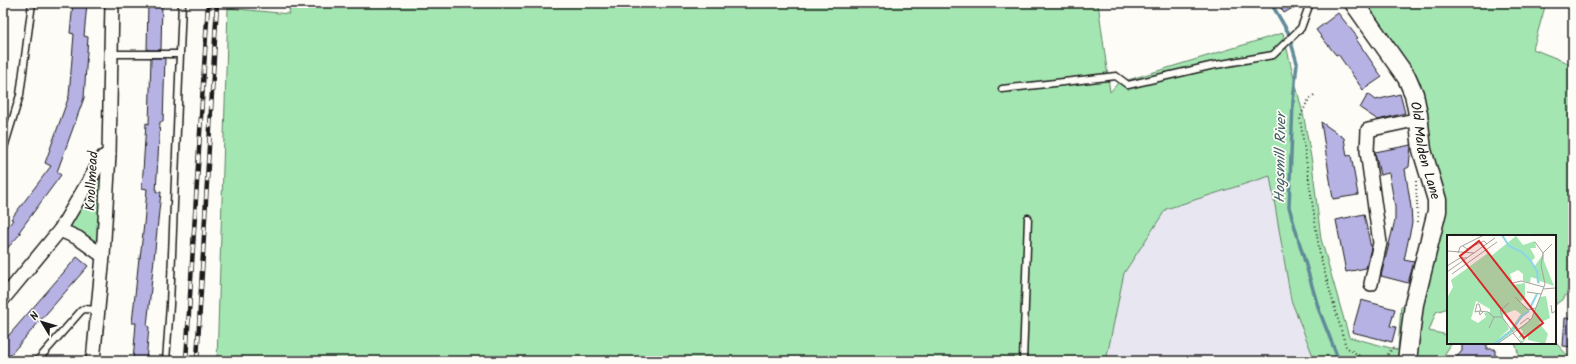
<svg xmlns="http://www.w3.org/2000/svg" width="1576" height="364" font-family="Kalam,sans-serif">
  <rect width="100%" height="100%" fill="#fdfcf7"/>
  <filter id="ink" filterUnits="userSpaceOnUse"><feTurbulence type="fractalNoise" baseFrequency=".025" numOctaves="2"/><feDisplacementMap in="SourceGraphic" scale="8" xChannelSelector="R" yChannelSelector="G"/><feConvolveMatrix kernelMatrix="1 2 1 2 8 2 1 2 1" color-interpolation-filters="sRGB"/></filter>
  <g filter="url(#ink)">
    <polygon fill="#e8e6f1" points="1271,176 1291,300 1315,361 1106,361 1124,273 1166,209"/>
    <g fill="#a4e6b1" stroke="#608166">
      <polygon points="290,3 831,3 839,6 840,3 1098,3 1110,92 1118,83 1283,33 1304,118 1312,163 1321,239 1349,337 1398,350 1401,306 1408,307 1401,361 1315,361 1291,300 1270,176 1166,209 1124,273 1106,361 217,361 228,8 289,14"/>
      <polygon points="1365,3 1546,3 1533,49 1568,63 1573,62 1573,281 1564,298 1555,305 1555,236 1448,236 1448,308 1436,312 1429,331 1448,335 1448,343 1452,343 1440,361 1413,361 1423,289 1435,244 1408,65"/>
      <polygon points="98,179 101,180 98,241 96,242 68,226"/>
      <polygon points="1555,342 1570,358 1573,359 1573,361 1518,361 1518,352 1515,343"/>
    </g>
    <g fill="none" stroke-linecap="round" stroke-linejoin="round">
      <polyline stroke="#5e8b98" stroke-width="3.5" points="1271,3 1288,32 1297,63 1293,102 1289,207 1319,310 1339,361"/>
    </g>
    <g fill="#b6b2e3" stroke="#1c1c1c">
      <polygon points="73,3 87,3 84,36 88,37 84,98 57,172 61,175 27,221 19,232 21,233 3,253 3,233 13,220 11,219 51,166 45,163 69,96 74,34 70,33"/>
      <polygon points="148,3 162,3 161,50 147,50"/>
      <polygon points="1278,3 1301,3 1284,13"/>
      <polygon points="1338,13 1358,38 1356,39 1382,77 1363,90 1338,54 1336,55 1316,30"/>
      <polygon points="151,58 165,58 163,122 160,122 156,192 161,192 147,326 149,327 146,361 133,361 136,323 132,323 139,258 140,258 144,224 147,189 142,188 146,123 149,124"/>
      <polygon points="1368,94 1376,100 1400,94 1405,113 1378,120 1360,108"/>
      <polygon points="1321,122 1344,138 1347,156 1351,155 1358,195 1333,199"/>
      <polygon points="1411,145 1409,167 1405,169 1411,207 1412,223 1404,260 1414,262 1408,283 1381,276 1395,220 1395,207 1389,173 1380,175 1375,152"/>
      <polygon points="1364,214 1371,248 1366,268 1346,272 1336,220"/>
      <polygon points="77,257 88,266 11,354 3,361 3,342"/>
      <polygon points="1361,300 1395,309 1390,326 1396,327 1392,342 1352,332"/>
      <polygon points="1565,318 1573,319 1573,347 1563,346"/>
      <polygon points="1462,343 1487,344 1487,349 1495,349 1495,361 1453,361 1462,351"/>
    </g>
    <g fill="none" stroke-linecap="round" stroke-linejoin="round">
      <g stroke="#1c1c1c" stroke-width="9">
        <g id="service">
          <polyline points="112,54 180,54"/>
          <polyline points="1002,89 1116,76 1128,85 1210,66 1273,55 1301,28 1310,3"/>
          <polyline points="3,151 20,95 32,3"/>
          <polyline points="37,361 81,311 84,309 97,310"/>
          <polyline points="166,361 170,305 182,3"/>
          <polyline points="1023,361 1028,218"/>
        </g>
      </g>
      <g stroke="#1c1c1c" stroke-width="16">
        <g id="minor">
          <polyline points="60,230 78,238 103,256"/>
          <polyline points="1371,284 1380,243 1367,151 1368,130 1419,119"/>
          <polyline points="3,299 60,230 103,157 109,154"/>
          <polyline points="93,361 103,256 109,154 112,3"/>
        </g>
      </g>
      <g stroke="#1c1c1c" stroke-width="21">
        <g id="secondary">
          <path id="s1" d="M1354,3L1407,78L1414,94L1418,114L1422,150L1437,200V211L1414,304L1407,361"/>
        </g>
      </g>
      <g stroke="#1c1c1c" stroke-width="2" stroke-dasharray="1 3" stroke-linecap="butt">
        <polyline points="1314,95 1307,102 1300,118 1320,256 1346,347 1367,361"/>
        <polyline points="1416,181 1418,225"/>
        <polyline points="1383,361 1394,346"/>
      </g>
      <use href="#service" stroke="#fdfcf7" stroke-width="6"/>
      <use href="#minor" stroke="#fdfcf7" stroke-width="13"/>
      <use href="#secondary" stroke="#fdfcf7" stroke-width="18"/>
      <g stroke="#1c1c1c" stroke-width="4.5">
        <g id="rail">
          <polyline points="186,361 208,3"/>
          <polyline points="197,361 217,3"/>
        </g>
      </g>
      <use href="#rail" stroke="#fdfcf7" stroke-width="3" stroke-dasharray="9" stroke-linecap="butt"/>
    </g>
  </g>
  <g text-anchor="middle" stroke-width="3.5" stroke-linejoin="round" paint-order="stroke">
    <g font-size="14" fill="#1c1c1c" stroke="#fdfcf7">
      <text dy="5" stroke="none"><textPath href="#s1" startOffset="167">Old Malden Lane</textPath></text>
      <text transform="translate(91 181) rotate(-87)" y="5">Knollmead</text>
    </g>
    <g font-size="15" font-style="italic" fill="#425d64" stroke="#fdfcf7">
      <text transform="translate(1280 158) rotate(-89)" y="5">Hogsmill River</text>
    </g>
  </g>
  <g transform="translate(1447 235)">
    <rect width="109" height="109" fill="#fdfcf7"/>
    <path d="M69,1L76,10L88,6L89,13H83L87,20L88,23L84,26L87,32L97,18V26L107,51L93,46L92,50L90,44L84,42L83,48L76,46V39L71,35L63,39L66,50L78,48V62L73,67L82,74L69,90L71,93L50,109H3L0,104V63L6,52L4,45L41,18L43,22ZM29,66L43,74V77L37,78L39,82L31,88L24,84ZM68,75L74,79L63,95L51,104L62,94L55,80ZM99,61L103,83L92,88L101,99L98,109L81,105V99L77,100L78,105L75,109L72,105L76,106L75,102L71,103L76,97L74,94L70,95L84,84L93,62Z" fill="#a4e6b1" fill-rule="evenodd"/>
    <path fill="none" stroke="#8ad5ea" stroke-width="2" d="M55,0L62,11L75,17L84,26L90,36L91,48M83,73L90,59M66,94L74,82L82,76M47,109L64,96"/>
    <path fill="none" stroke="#a3a29f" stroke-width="1" d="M88,7L96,18M16,11L20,14L37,6L40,9M0,16L27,18M11,18L13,12L37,0M0,31L13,23H20M0,37L48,3M0,37V58M5,39L50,7M66,48L74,46L97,52M96,54L108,53M80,57L94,59M68,62L81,75L88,73M104,70L105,78L109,76M32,76L41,77L47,82H55L66,97M34,76L32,69H30L28,77L32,76L33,80L36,77M56,82L53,76L62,68M73,89L81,83L83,85M42,93L47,82M66,98L75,109M50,109L79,89L85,83L98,49L94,30L96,18L105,9"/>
    <path fill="#d62828" fill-opacity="0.15" stroke="#d62828" stroke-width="2" d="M32,6L96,88L77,103L13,21Z"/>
    <rect width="109" height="109" fill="none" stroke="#1c1c1c" stroke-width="2"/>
  </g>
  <rect width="1576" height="364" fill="none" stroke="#fdfcf7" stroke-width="16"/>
  <rect x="8" y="8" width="1560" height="348" fill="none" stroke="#1c1c1c" stroke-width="1.5" filter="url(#ink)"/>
  <g transform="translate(42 322) rotate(308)" stroke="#fdfcf7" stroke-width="3" paint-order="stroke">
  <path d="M0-3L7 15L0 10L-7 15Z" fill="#1c1c1c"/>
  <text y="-6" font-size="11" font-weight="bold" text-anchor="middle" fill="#1c1c1c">N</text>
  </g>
</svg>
